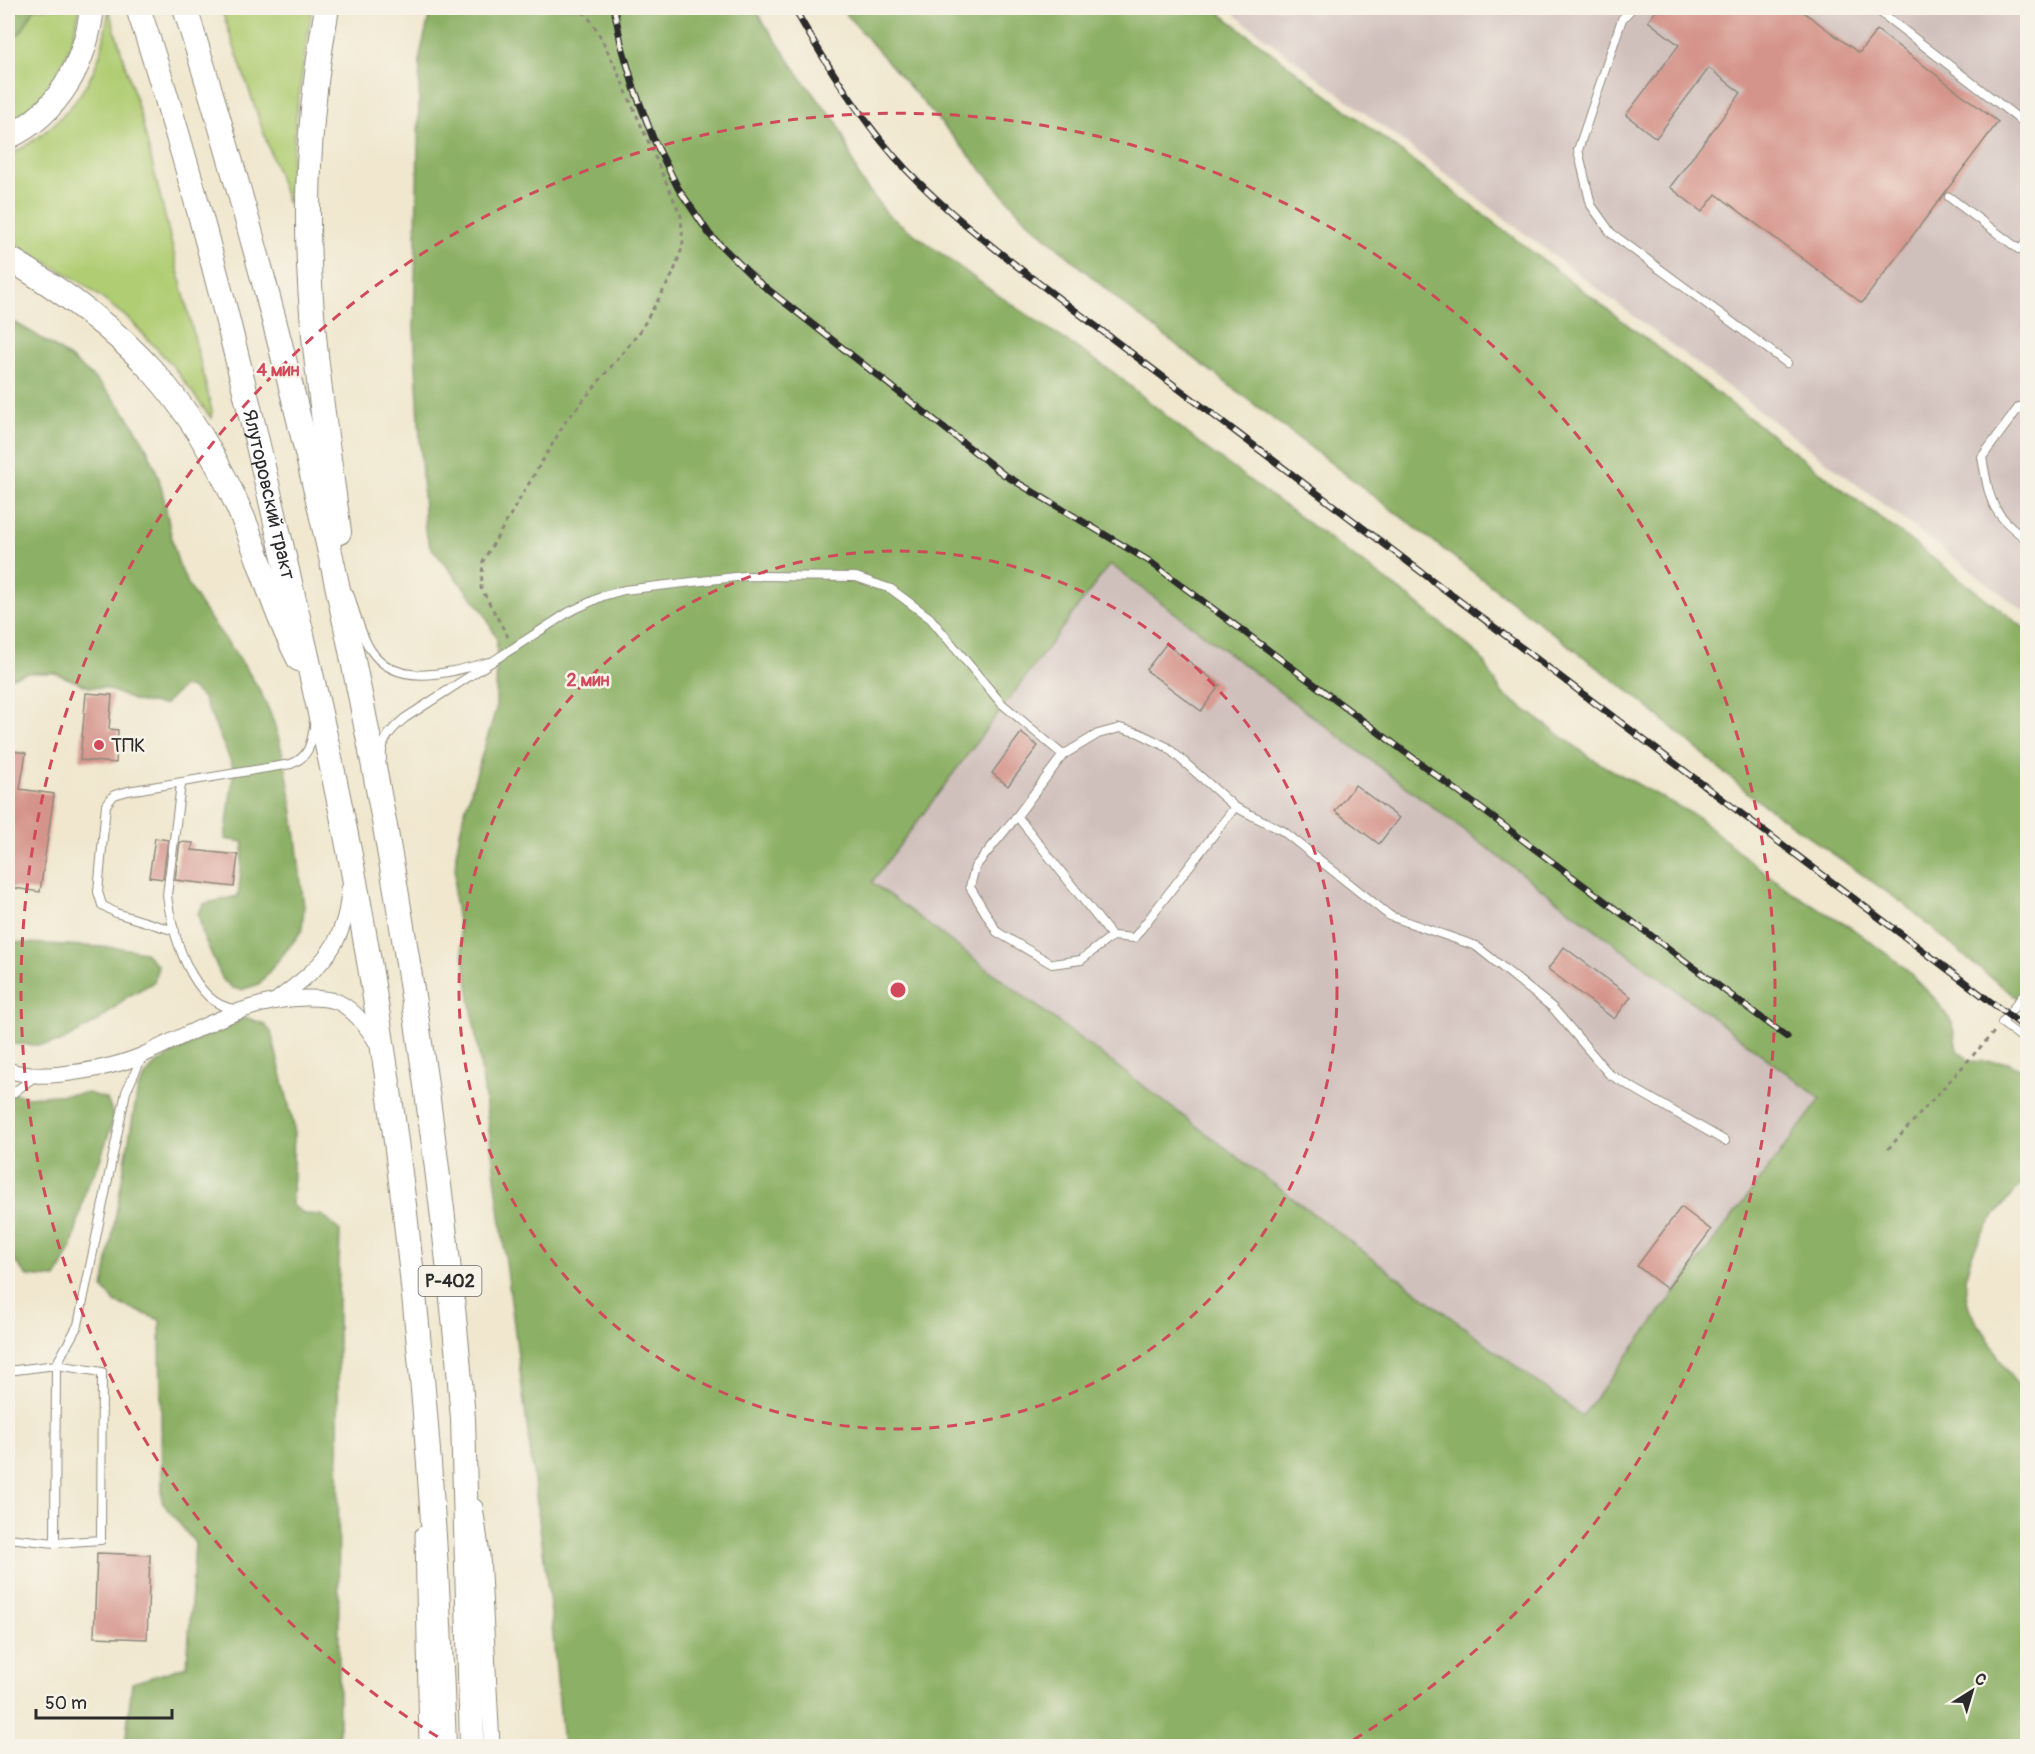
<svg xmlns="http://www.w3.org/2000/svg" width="2035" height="1754" font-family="Pangolin,sans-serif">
  <rect width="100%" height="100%" fill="#f7f3e8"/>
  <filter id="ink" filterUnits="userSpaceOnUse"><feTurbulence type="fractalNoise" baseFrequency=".0167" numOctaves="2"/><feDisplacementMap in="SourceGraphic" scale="12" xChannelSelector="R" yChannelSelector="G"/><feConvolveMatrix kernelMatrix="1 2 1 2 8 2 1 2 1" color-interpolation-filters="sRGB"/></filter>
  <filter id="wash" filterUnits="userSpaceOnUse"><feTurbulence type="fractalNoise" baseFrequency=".008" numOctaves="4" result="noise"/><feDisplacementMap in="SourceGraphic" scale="24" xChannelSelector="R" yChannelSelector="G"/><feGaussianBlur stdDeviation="1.35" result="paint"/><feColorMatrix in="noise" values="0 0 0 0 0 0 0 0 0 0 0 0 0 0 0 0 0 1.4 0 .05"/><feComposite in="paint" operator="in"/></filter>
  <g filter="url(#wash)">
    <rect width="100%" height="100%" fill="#f0e7ce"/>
    <g fill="#d0c0bc">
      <polygon points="1241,8 2027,8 2027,613 1235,15"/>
      <polygon points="1110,564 1821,1099 1582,1416 871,881"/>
    </g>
    <g fill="#b0cd73" stroke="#6e7c4f" stroke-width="1.5">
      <path d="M35,8H80C72,54 50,99 8,123V42L21,32Z"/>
      <polygon points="221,8 312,8 297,108 288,204"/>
      <path d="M109,10L141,117L212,411L211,418L173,366L130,320L82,283L8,240V156C51,134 87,98 101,51C105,37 106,23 109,10Z"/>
    </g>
    <g fill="#8cb065" stroke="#5c6e48" stroke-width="1.5" fill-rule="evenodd">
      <polygon points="8,8 35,8 21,32 8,42"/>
      <path d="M431,8H754L803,81L838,124L860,179L887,214L992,291L1113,372L1204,447L1412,599L1480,656L1502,693L1597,762L1698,817L1750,861L1794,894L1850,927L1903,966L1935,999L1952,1023L1957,1050L1970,1061L2008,1062L2027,1072V1179C1997,1209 1953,1260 1969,1307C1972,1318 1982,1328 1988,1338C2000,1360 2009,1378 2027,1394V1746H563L551,1613L482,1075L454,896L456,854L463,817L496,709L497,639L483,611L430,546L425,530L414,328L420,55ZM1110,564L1821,1099L1582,1416L872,882Z"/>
      <polygon points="841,8 1225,8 1221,14 2027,630 2027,1006 1970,961 1908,907 1754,798 1635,696 1122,303 1023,217"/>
      <path d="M8,319C76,355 135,403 159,479C168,508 169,540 180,567C200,615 240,651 263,697C292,755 295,841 304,906L302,930L294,941L259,984L241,990L233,988L223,980L203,935L198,913L204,904L238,896L244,842L225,839L234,769L203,698L190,687H182L164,705L135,701L106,688L89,687L55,673H26L8,678Z"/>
      <polygon points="8,942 121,948 144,952 158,966 154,982 127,997 100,1020 60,1042 41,1045 8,1044"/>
      <path d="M247,1018L264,1024L271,1032L294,1126L292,1205L304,1214L322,1215L340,1231L338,1299L339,1746H125L132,1683L187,1666L195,1543L162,1502L160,1320L115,1302L103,1288L138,1088C142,1082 146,1074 151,1069C161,1058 233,1019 247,1018Z"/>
      <polygon points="8,1091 26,1097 88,1093 107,1099 114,1118 98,1166 86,1188 72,1247 56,1278 27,1276 8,1253"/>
    </g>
    <g id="blocks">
      <g fill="#d5948b">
        <polygon points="1658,8 1798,8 1859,53 1877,30 1998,122 1862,303 1716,194 1702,212 1670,187 1741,93 1709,68 1656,138 1626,115 1679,45 1648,21"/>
        <polygon points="1166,644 1220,685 1201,711 1146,670"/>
        <polygon points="86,693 112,695 109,729 118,730 116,763 80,760"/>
        <polygon points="1021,733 1038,746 1008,786 992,773"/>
        <polygon points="8,750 26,753 20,789 54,794 40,892 8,887"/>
        <polygon points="1355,785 1399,818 1379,844 1335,811"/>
        <polygon points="155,838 168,840 163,879 149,877"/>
        <polygon points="180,842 193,843 192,850 238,855 234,887 175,880"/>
        <polygon points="1564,947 1631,997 1614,1019 1548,969"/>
        <polygon points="1681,1207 1711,1230 1667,1289 1637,1266"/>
        <polygon points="97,1553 150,1555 147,1639 94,1637"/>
      </g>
    </g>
  </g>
  <g filter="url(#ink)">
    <use href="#blocks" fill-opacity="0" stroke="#8e897c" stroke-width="1.5"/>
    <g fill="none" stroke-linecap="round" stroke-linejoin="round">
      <g stroke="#8e897c" stroke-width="10">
        <g id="service">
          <polyline points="1632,8 1622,19 1578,150 1591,205 1611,233 1787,363"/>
          <polyline points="1875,8 2028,126"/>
          <polyline points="1949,197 2020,250 2028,240"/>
          <path d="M2028,406L2019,407L1982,457C1990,501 1990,513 2028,540"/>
          <path d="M349,593C355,611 360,633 370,649C396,690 451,672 489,662"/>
          <path d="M382,759C380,740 392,729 405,718L569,612L603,596L624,590L744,576L856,577L891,589L930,618L1001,703L1063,755"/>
          <path d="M181,784L167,895C171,931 192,1005 235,1009"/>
          <polyline points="1235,807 1134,938 1112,936 1017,816 1063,755 1098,734 1120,728 1139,733 1167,747 1235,807 1283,831 1390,916 1476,946 1553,1008 1609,1074 1725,1141"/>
          <polyline points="1017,816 975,867 970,887 997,932 1052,964 1081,960 1112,936"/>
          <path d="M175,931L116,913L102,905L98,892L106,805L114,795L128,791L291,764C309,757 311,744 314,727"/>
          <polyline points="2028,989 2002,1023 2028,1042"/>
          <polyline points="8,1097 34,1077"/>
          <polyline points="8,1371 56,1365 102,1372 101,1540 55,1543 8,1538"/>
          <polyline points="55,1543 56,1365 78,1325 126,1092 142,1057"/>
        </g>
      </g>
      <g stroke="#8e897c" stroke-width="17">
        <g id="minor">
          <path d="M278,999C321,967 346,945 349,889"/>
          <path d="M8,1070C29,1077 48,1076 70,1073C94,1070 123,1064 145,1054C196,1031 249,998 307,998C317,998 328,998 338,1002C356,1011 368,1028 378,1045"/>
          <polyline points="475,1507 482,1555 492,1746"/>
          <polyline points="423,1534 427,1746"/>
        </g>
      </g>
      <g stroke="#8e897c" stroke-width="26">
        <g id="primary">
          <path id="s1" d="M138,8C196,182 239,361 280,540C309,665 339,789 361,915C410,1189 435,1468 444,1746"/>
          <path d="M185,8C321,446 414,900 458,1358L463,1419L472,1746"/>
          <path d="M327,8C315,75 308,143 308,211C307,319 325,426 339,532"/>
          <path d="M8,137C59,113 86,62 92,8"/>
          <path d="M8,258C126,328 195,399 247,528C264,573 277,617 299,659"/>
        </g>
      </g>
      <g stroke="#8e897c" stroke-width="3" stroke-dasharray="4.5 4.5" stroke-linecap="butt">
        <polyline points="508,637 481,588 483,561 566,421 639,333 673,274 683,245 681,216 614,64 598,32 587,15 576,8"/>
        <polyline points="1888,1149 1995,1031"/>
      </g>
      <use href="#service" stroke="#fff" stroke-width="8"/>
      <use href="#minor" stroke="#fff" stroke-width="15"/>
      <use href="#primary" stroke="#fff" stroke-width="24"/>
      <g stroke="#2b2b2b" stroke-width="7">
        <g id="rail">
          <polyline points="614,8 621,43 634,88 653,138 678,188 710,235 756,280 1003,474 1149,561 1787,1037"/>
          <path d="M794,8C823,59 855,111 894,156C933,201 982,238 1028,275L2028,1030"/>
        </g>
      </g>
      <use href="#rail" stroke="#f7f3e8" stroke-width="4.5" stroke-dasharray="14" stroke-linecap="butt"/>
    </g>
  </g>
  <g fill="none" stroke="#d1495b" stroke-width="3" stroke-dasharray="10 8">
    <circle cx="898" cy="990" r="439"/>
    <path d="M453 1746A877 877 0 1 1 1343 1746"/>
  </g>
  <circle fill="#d1495b" stroke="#f7f3e8" stroke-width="2" cx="99" cy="745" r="6"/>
  <g text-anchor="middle" stroke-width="5" stroke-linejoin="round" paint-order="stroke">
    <rect fill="#f7f3e8" stroke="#686764" stroke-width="1.5" x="418.5" y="1266" width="63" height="30" rx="4.5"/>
    <g font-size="18" font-weight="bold" fill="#2b2b2b">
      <text x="450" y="1287">Р-402</text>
    </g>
    <g font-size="20" fill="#2b2b2b" stroke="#f7f3e8">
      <text dy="7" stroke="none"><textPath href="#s1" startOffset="504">Ялуторовский тракт</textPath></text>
    </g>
    <g font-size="20" fill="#2b2b2b" stroke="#f7f3e8" text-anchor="start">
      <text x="111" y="752">ТПК</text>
    </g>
  </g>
  <circle cx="898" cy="990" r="9" fill="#d1495b" stroke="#f7f3e8" stroke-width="3"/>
  <g font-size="18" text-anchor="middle" font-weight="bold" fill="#d1495b" stroke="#f7f3e8" stroke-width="5" stroke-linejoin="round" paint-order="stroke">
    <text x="278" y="376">4 мин</text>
    <text x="588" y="686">2 мин</text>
  </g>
  <rect width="2035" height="1754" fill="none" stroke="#f7f3e8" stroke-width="30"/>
  <g transform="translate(1972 1691) rotate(37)" stroke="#f7f3e8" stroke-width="4.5" paint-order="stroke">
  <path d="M0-4.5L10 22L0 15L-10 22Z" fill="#2b2b2b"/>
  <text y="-9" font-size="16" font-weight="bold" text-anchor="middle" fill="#2b2b2b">С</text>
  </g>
  <path d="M36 1709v9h136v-9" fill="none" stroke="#2b2b2b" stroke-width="3"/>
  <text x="45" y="1709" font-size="18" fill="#2b2b2b" stroke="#f7f3e8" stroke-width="4.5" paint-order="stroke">50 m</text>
</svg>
